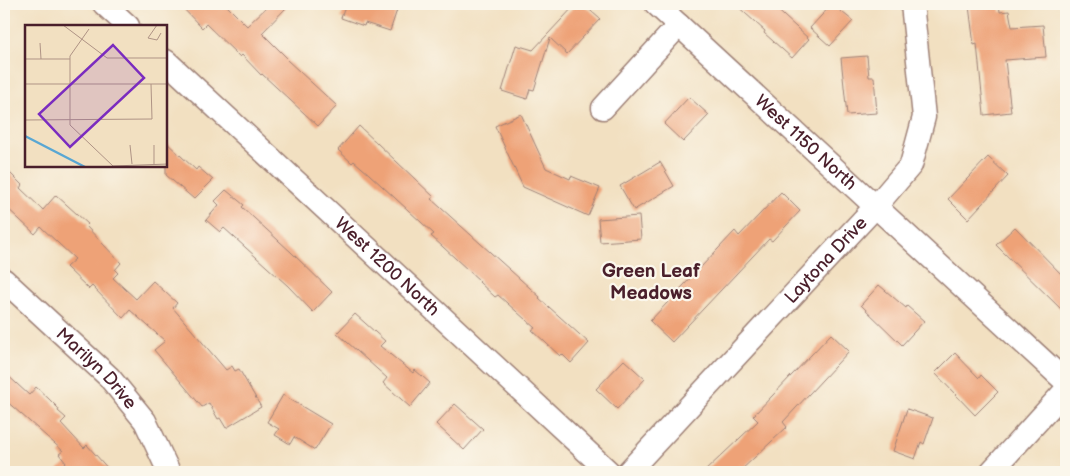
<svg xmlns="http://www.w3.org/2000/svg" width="1070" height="476" font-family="'Balsamiq Sans',sans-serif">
  <rect width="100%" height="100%" fill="#fbf7ec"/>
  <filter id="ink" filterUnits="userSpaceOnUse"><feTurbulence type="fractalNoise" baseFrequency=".02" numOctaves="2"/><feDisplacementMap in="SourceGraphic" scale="10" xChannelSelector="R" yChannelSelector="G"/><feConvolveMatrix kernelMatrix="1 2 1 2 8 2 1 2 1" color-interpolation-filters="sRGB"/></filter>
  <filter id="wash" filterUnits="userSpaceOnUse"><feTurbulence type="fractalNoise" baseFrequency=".0096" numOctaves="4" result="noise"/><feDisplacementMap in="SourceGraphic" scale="20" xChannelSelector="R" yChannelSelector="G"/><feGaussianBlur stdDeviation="1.12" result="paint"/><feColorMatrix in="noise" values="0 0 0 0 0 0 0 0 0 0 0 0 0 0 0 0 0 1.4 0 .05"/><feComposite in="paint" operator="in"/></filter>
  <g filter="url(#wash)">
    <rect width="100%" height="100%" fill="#f2e0c1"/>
    <g id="blocks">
      <g fill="#eea277">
        <polygon points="179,4 225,4 247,26 270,4 281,4 286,8 262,33 288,59 287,60 337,106 318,126 262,74 261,75 242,55 240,57 206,24 202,28"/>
        <polygon points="346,4 399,4 390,31 365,23 364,26 341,18"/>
        <polygon points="576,4 583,4 600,19 567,54 550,38 534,90 530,89 527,99 502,91 516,45 533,50"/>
        <polygon points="735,4 771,4 809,39 792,58 764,33 765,31"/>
        <polygon points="832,4 853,21 830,46 810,28"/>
        <polygon points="986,4 999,4 1000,12 1009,11 1012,27 1043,25 1046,57 1005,60 1011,112 984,115 977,44 974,45 969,6"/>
        <polygon points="867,56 869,77 874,77 877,113 847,115 841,58"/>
        <polygon points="689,97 709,115 683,142 664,124"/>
        <polygon points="521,114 546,168 570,179 571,176 600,188 588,216 523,187 495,126"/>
        <polygon points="359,126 434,197 431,199 540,297 539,298 589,343 571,363 562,354 560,356 532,330 535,328 498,295 495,297 479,282 480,281 431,236 434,234 369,174 354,161 352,163 338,150"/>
        <polygon points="166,142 196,170 198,167 213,180 194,199 166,175"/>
        <polygon points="988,157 1008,176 968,219 948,199"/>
        <polygon points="660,162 674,186 634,210 620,186"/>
        <polygon points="4,167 22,185 20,188 43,210 56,195 88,224 86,226 121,263 115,270 118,273 113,278 136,299 153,281 177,303 173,308 226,370 232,366 235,371 239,369 261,407 226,428 220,418 218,419 209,403 202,407 154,350 165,341 130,310 123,318 92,286 89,289 66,267 75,259 41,227 35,234 4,205"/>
        <polygon points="226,190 244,205 242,207 291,252 332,292 313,312 288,286 224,228 220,232 206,220 219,205 215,201"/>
        <polygon points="781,192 800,211 772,241 769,239 672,342 650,321 735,231 739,236"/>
        <polygon points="639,216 641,239 600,242 598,219"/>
        <polygon points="1015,227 1066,279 1066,314 996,245"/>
        <polygon points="879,285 906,308 907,306 924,321 902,345 861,305"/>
        <polygon points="355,314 385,341 380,346 413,373 415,370 430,383 410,407 383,383 387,378 337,333"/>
        <polygon points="831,334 849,351 783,422 787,427 739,472 704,472 758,421 753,416"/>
        <polygon points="955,353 979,378 981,375 998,392 975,415 935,373"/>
        <polygon points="624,360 645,379 617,409 596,389"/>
        <polygon points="4,372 29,395 36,387 49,399 59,409 58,411 66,418 61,423 84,448 87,445 111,472 55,472 66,463 59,454 63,451 4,399"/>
        <polygon points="283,395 331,424 315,450 294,437 290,444 275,435 279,429 267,422"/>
        <polygon points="455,404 483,429 464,450 436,424"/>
        <polygon points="907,409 933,418 924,444 921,442 915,459 893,451"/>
      </g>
    </g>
  </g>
  <g filter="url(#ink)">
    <use href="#blocks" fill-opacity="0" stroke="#9e8076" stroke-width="1"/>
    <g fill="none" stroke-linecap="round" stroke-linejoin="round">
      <g stroke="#9e8076" stroke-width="25">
        <g id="minor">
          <polyline points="104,4 128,26"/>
          <path id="s1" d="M656,4L1066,382"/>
          <path id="s2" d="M166,61L609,472"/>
          <polyline points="603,108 679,25"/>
          <path id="s3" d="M4,280L109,377L145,421L169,472"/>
          <path id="s4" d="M628,472L876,206L911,165L924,117L912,4"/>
          <polyline points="991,472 1066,390"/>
        </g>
      </g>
      <use href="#minor" stroke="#fff" stroke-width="22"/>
    </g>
  </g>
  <g text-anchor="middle" stroke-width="4.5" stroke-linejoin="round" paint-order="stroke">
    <g font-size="18" fill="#4a1f2b" stroke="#fbf7ec">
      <text dy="6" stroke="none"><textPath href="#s1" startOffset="204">West 1150 North</textPath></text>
      <text dy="6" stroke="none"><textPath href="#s4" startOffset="290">Laytona Drive</textPath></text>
      <text dy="6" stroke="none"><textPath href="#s2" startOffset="302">West 1200 North</textPath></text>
      <text dy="6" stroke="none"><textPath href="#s3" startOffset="128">Marilyn Drive</textPath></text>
    </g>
    <g font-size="19" font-weight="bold" fill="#4a1f2b" stroke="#fbf7ec">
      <text x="651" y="277">Green Leaf<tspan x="651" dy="22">Meadows</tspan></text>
    </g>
  </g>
  <g transform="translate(25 25)">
    <rect width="142" height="142" fill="#f2e0c1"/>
    <path fill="none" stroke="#59a7d3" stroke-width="2.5" d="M0,111L60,142"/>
    <path fill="none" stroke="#af9385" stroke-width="1" d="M38,0L82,33H143M132,0L123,13L132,15L136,8M64,4L45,31V100L89,142M15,18L16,34M0,34H45M0,59H143M0,95L127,94L126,59M105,120L107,139M129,120V139M88,141L143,139"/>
    <path fill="#7b2cbf" fill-opacity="0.15" stroke="#7b2cbf" stroke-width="2.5" d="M88,20L119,53L45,122L14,89Z"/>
    <rect width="142" height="142" fill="none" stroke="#4a1f2b" stroke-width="2.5"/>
  </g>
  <rect width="1070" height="476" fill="none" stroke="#fbf7ec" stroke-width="20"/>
</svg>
